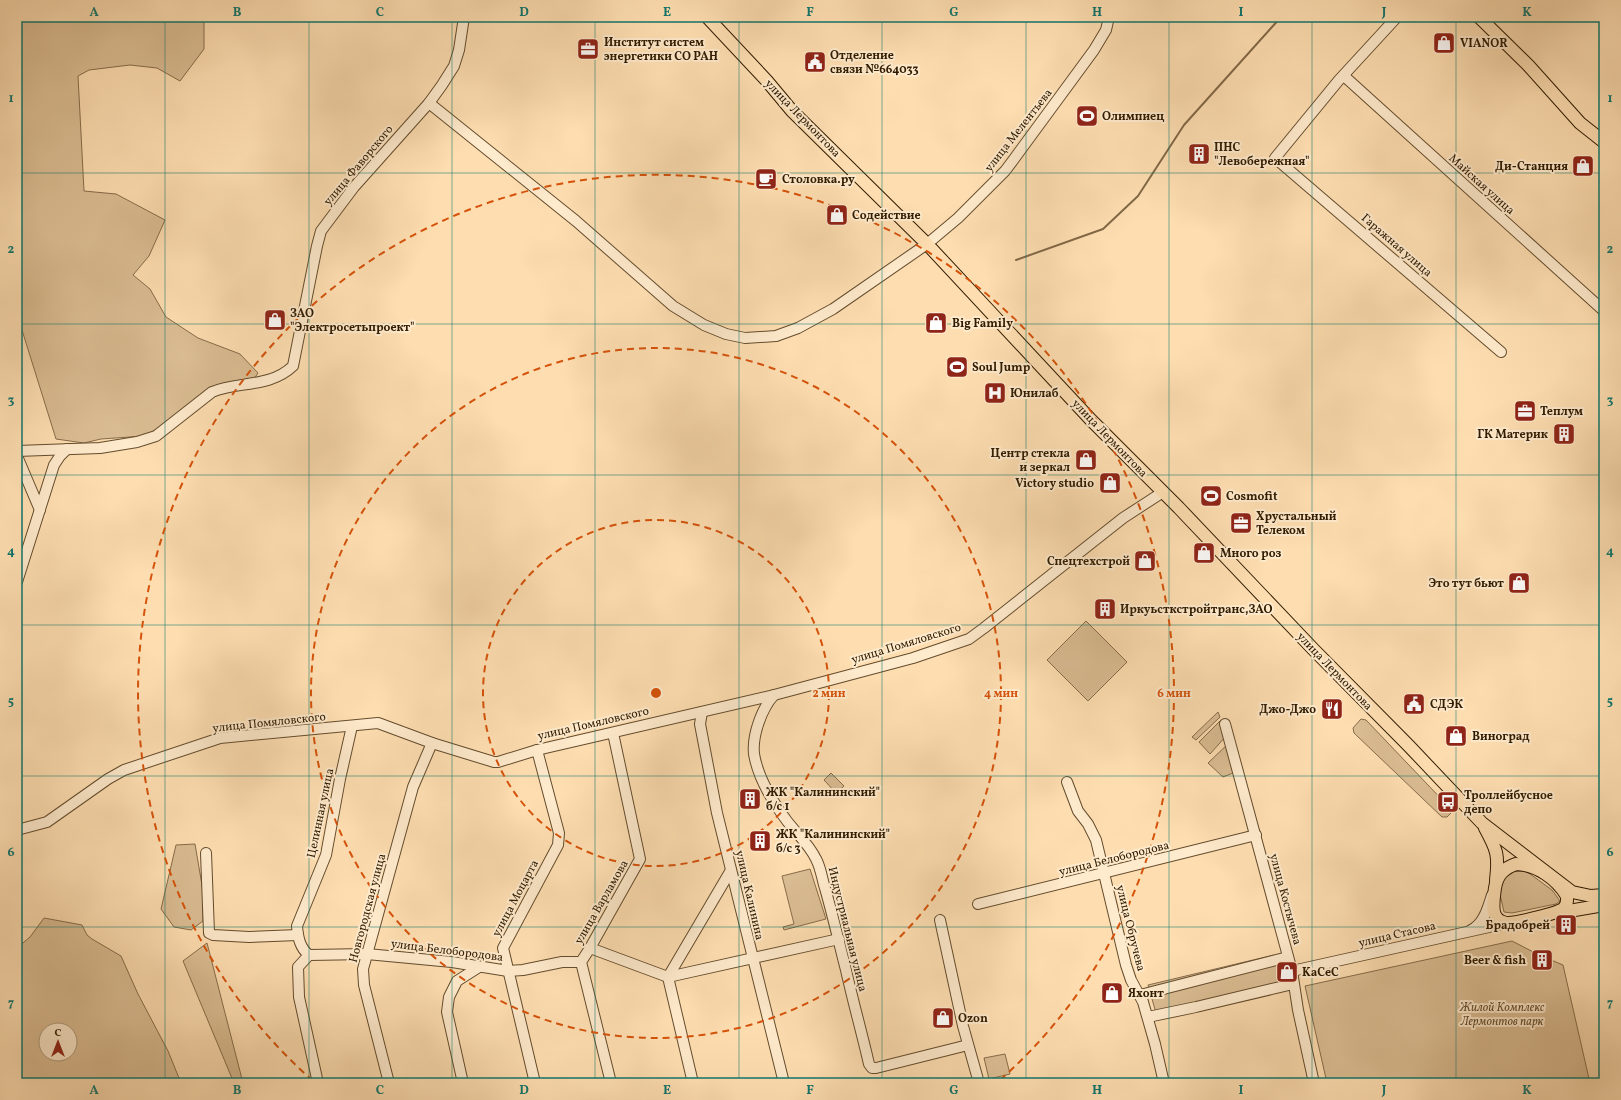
<svg xmlns="http://www.w3.org/2000/svg" width="1621" height="1100" font-family="Vollkorn,serif">
  <rect width="100%" height="100%" fill="#fedeb1"/>
  <filter id="stains"><feTurbulence type="fractalNoise" baseFrequency=".005" numOctaves="4"/><feColorMatrix values="0 0 0 0 .2 0 0 0 0 .09 0 0 0 0 .02 0 0 0 .5 -.17"/></filter>
  <radialGradient id="worn" r=".72"><stop offset=".6" stop-color="#630" stop-opacity="0"/><stop offset="1" stop-color="#630" stop-opacity=".3"/></radialGradient>
  <g fill="#dbbd93" stroke="#866c4a" fill-rule="evenodd">
    <polygon points="17,17 204,17 204,49 180,81 157,68 130,65 89,70 78,76 84,191 116,194 165,220 149,256 133,275 150,289 166,317 198,338 240,354 258,373 250,385 209,388 168,423 144,436 101,439 84,443 56,439 17,314"/>
    <polygon points="1086,621 1127,662 1088,701 1047,660"/>
    <polygon points="1218,712 1220,717 1196,740 1192,737"/>
    <polygon points="1361,719 1366,720 1449,807 1451,813 1447,817 1442,817 1354,733 1353,728"/>
    <polygon points="1221,720 1227,735 1210,754 1199,742"/>
    <polygon points="1230,742 1238,771 1223,777 1208,763"/>
    <polygon points="831,773 844,786 836,793 824,780"/>
    <polygon points="195,844 203,891 203,921 191,930 174,927 161,909 176,845"/>
    <polygon points="810,869 826,919 784,930 783,927 794,924 782,876"/>
    <polygon points="1526,871 1552,890 1560,901 1556,904 1512,913 1504,912 1499,890 1508,872"/>
    <path d="M44,918L82,925L87,935L92,939L121,956L138,994L168,1051L181,1083H17V948L30,937ZM46,1030H70V1054H46Z"/>
    <polygon points="1512,941 1539,955 1563,965 1590,1083 1327,1083 1305,986"/>
    <polygon points="207,943 243,1083 234,1083 183,961"/>
    <polygon points="1274,955 1282,988 1158,1020 1148,985"/>
    <polygon points="1005,1054 1010,1074 989,1079 984,1058"/>
  </g>
  <g fill="none" stroke-linecap="round" stroke-linejoin="round">
    <polyline stroke="#826847" stroke-width="2" points="1016,260 1103,229 1138,196 1184,125 1281,17"/>
    <g stroke="#644c2d" stroke-width="12">
      <g id="minor">
        <polyline points="1397,17 1339,80 1275,158 1501,352"/>
        <polyline points="1344,76 1604,311"/>
        <polyline points="429,103 576,221 673,306 704,325 726,334 745,338 776,336 798,328 833,309 927,244 958,218 1005,171 1014,159 1094,50 1106,30 1109,17"/>
        <path d="M17,451L100,448L137,442L156,436L212,392C238,381 270,388 293,366L317,246L321,231L354,187L429,103L442,85L454,66L459,50L464,17"/>
        <polyline points="17,456 40,510"/>
        <polyline points="17,582 54,465 60,456 67,449"/>
        <path d="M774,695C762,708 752,735 754,754C758,778 772,801 787,821C797,834 809,844 816,859C821,868 822,879 825,888C833,916 839,943 846,970C853,1002 862,1033 869,1064L872,1068H876L968,1045"/>
        <polyline points="702,712 700,724 717,813 784,1083"/>
        <polyline points="1225,724 1292,971 1298,1010 1314,1083"/>
        <polyline points="1067,782 1078,811 1088,824 1096,840 1126,965 1131,980 1143,1002 1155,1044 1164,1083"/>
        <polyline points="17,830 47,822 108,779 124,770 220,738 378,723 432,743 494,762 498,762 537,750 774,695 913,658 969,639 984,628 1123,518 1163,492"/>
        <polyline points="206,853 209,933 213,935 249,937 298,935"/>
        <polyline points="978,904 1256,835"/>
        <polyline points="940,920 963,1026 979,1083"/>
        <path d="M1471,930C1484,924 1488,907 1492,895"/>
        <polyline points="590,948 668,977 839,939"/>
        <polyline points="309,955 367,954 452,962 508,971 523,970 562,962 581,962"/>
        <path d="M309,955C300,948 298,938 297,926L326,855L340,779L352,726"/>
        <polyline points="309,955 298,967 299,997 318,1083"/>
        <polyline points="1292,971 1507,923"/>
        <polyline points="1140,995 1288,957"/>
        <polyline points="1148,1017 1196,1007 1293,984"/>
        <polyline points="389,1083 364,985 363,969 413,787 432,743"/>
        <polyline points="463,1083 447,1012 449,997 457,981 479,967"/>
        <polyline points="535,1083 503,948 558,845 559,833 537,750"/>
        <polyline points="611,1083 581,962 590,948 640,859 613,733"/>
        <polyline points="693,1083 668,977 731,870"/>
      </g>
    </g>
    <g stroke="#301b01" stroke-width="14">
      <g id="major">
        <polyline points="707,17 767,81 792,111 927,244 1091,420 1179,508 1314,650 1409,746 1482,823 1572,892 1591,896 1604,895"/>
        <polyline points="1479,17 1528,65 1580,123 1604,142"/>
        <path d="M1485,828C1497,850 1499,855 1496,880"/>
        <path d="M1516,864C1537,865 1556,878 1567,896C1567,900 1568,904 1564,908C1559,913 1517,923 1508,923C1505,923 1499,921 1497,918C1491,912 1494,896 1495,888C1497,875 1504,868 1516,864Z"/>
        <polyline points="1557,913 1604,905"/>
      </g>
    </g>
    <use href="#minor" stroke="#feeacc" stroke-width="10"/>
    <use href="#major" stroke="#fedeb1" stroke-width="12"/>
  </g>
  <path fill="none" stroke="#0f766e" stroke-width="1" stroke-opacity="0.55" d="M165,17V1083M309,17V1083M452,17V1083M595,17V1083M739,17V1083M882,17V1083M1026,17V1083M1169,17V1083M1312,17V1083M1456,17V1083M17,173H1604M17,324H1604M17,475H1604M17,625H1604M17,776H1604M17,927H1604"/>
  <g fill="none" stroke="#d6530b" stroke-width="2" stroke-dasharray="7 5">
    <circle cx="656" cy="693" r="173"/>
    <circle cx="656" cy="693" r="345"/>
    <path d="M313 1081A518 518 0 1 1 999 1081"/>
  </g>
  <defs>
    <g id="shop-square" transform="scale(1.15)"><rect x="-9" y="-9" width="18" height="18" rx="4" fill="#8f2418" stroke="#feeacc"/><path d="M-5-2.5h2.3a2.7 3.5 0 0 1 5.4 0H5L5.5 6h-11ZM-1.5-2.5h3a1.5 2.3 0 0 0-3 0Z" fill="#fff"/></g>
    <g id="office-square" transform="scale(1.15)"><rect x="-9" y="-9" width="18" height="18" rx="4" fill="#8f2418" stroke="#feeacc"/><path d="M-6-3h4V-5.5h4V-3h4V5H-6ZM-1-4.5V-3h2v-1.5ZM-6 0V1H6V0Z" fill="#fff"/></g>
    <g id="civic-square" transform="scale(1.15)"><rect x="-9" y="-9" width="18" height="18" rx="4" fill="#8f2418" stroke="#feeacc"/><path d="M-.6-6.5H3V-4.5H.6V-3L4-1V1h2V6H-6V1h2V-1L-.6-3ZM-1.2 2.5V6h2.4V2.5Z" fill="#fff"/></g>
    <g id="stadium-square" transform="scale(1.15)"><rect x="-9" y="-9" width="18" height="18" rx="4" fill="#8f2418" stroke="#feeacc"/><path d="M0-5a6.5 5 0 1 0 0 10a6.5 5 0 1 0 0-10ZM-3.5-1.8h7v3.6h-7Z" fill="#fff"/></g>
    <g id="building-square" transform="scale(1.15)"><rect x="-9" y="-9" width="18" height="18" rx="4" fill="#8f2418" stroke="#feeacc"/><path d="M-4-6H4V6H1V3H-1V6H-4ZM-2.5-4.3h1.7v1.8h-1.7ZM.8-4.3h1.7v1.8H.8ZM-2.5-1h1.7V.8h-1.7ZM.8-1h1.7V.8H.8Z" fill="#fff"/></g>
    <g id="cafe-square" transform="scale(1.15)"><rect x="-9" y="-9" width="18" height="18" rx="4" fill="#8f2418" stroke="#feeacc"/><path d="M-5.5-4.5H6V0H3Q3 3.5 0 3.5H-2.5Q-5.5 3.5-5.5 0ZM3-3.2v2h1.7v-2ZM-6 4.5H4V6H-6Z" fill="#fff"/></g>
    <g id="hospital-square" transform="scale(1.15)"><rect x="-9" y="-9" width="18" height="18" rx="4" fill="#8f2418" stroke="#feeacc"/><path d="M-5-5h3v3.5h4V-5h3V5h-3V1.5h-4V5h-3Z" fill="#fff"/></g>
    <g id="restaurant-square" transform="scale(1.15)"><rect x="-9" y="-9" width="18" height="18" rx="4" fill="#8f2418" stroke="#feeacc"/><path d="M-5-6h1v4h1v-4h1v4h1v-4h1v5L-1.5 .5V6h-2V.5L-5-1ZM5-6V6H3V1.5H1.5Q1.5-4 5-6Z" fill="#fff"/></g>
    <g id="bus-square" transform="scale(1.15)"><rect x="-9" y="-9" width="18" height="18" rx="4" fill="#8f2418" stroke="#feeacc"/><path d="M-5-6H5V4H4V6H2V4H-2V6H-4V4H-5ZM-3.5-4V0h7V-4ZM-3.5 1.2v1.5H-2V1.2ZM2 1.2v1.5H3.5V1.2Z" fill="#fff"/></g>
  </defs>
  <g fill-rule="evenodd">
    <use href="#shop-square" x="1444" y="43"/>
    <use href="#office-square" x="588" y="49"/>
    <use href="#civic-square" x="815" y="62"/>
    <use href="#stadium-square" x="1087" y="116"/>
    <use href="#building-square" x="1199" y="154"/>
    <use href="#shop-square" x="1583" y="166"/>
    <use href="#cafe-square" x="766" y="179"/>
    <use href="#shop-square" x="837" y="215"/>
    <use href="#shop-square" x="275" y="320"/>
    <use href="#shop-square" x="936" y="323"/>
    <use href="#stadium-square" x="957" y="367"/>
    <use href="#hospital-square" x="995" y="393"/>
    <use href="#office-square" x="1525" y="411"/>
    <use href="#building-square" x="1564" y="434"/>
    <use href="#shop-square" x="1086" y="460"/>
    <use href="#shop-square" x="1110" y="483"/>
    <use href="#stadium-square" x="1211" y="496"/>
    <use href="#office-square" x="1241" y="523"/>
    <use href="#shop-square" x="1204" y="553"/>
    <use href="#shop-square" x="1145" y="561"/>
    <use href="#shop-square" x="1519" y="583"/>
    <use href="#building-square" x="1105" y="609"/>
    <use href="#civic-square" x="1414" y="704"/>
    <use href="#restaurant-square" x="1332" y="709"/>
    <use href="#shop-square" x="1456" y="736"/>
    <use href="#building-square" x="750" y="799"/>
    <use href="#bus-square" x="1448" y="802"/>
    <use href="#building-square" x="760" y="841"/>
    <use href="#building-square" x="1566" y="925"/>
    <use href="#building-square" x="1542" y="960"/>
    <use href="#shop-square" x="1287" y="972"/>
    <use href="#shop-square" x="1112" y="993"/>
    <use href="#shop-square" x="943" y="1018"/>
  </g>
  <g text-anchor="middle" stroke-width="4" stroke-linejoin="round" paint-order="stroke">
    <g font-size="12" font-weight="bold" fill="#301b01" stroke="#feeacc" text-anchor="start">
      <text x="604" y="46">Институт систем<tspan x="604" dy="14">энергетики СО РАН</tspan></text>
      <text x="1460" y="47">VIANOR</text>
      <text x="830" y="59">Отделение<tspan x="830" dy="14">связи №664033</tspan></text>
      <text x="1102" y="120">Олимпиец</text>
      <text x="1214" y="151">ПНС<tspan x="1214" dy="14">"Левобережная"</tspan></text>
      <text x="1568" y="170" text-anchor="end">Ди-Станция</text>
      <text x="782" y="183">Столовка.ру</text>
      <text x="852" y="219">Содействие</text>
      <text x="290" y="317">ЗАО<tspan x="290" dy="14">"Электросетьпроект"</tspan></text>
      <text x="952" y="327">Big Family</text>
      <text x="972" y="371">Soul Jump</text>
      <text x="1010" y="397">Юнилаб</text>
      <text x="1540" y="415">Теплум</text>
      <text x="1548" y="438" text-anchor="end">ГК Материк</text>
      <text x="1070" y="457" text-anchor="end">Центр стекла<tspan x="1070" dy="14">и зеркал</tspan></text>
      <text x="1094" y="487" text-anchor="end">Victory studio</text>
      <text x="1226" y="500">Cosmofit</text>
      <text x="1256" y="520">Хрустальный<tspan x="1256" dy="14">Телеком</tspan></text>
      <text x="1220" y="557">Много роз</text>
      <text x="1130" y="565" text-anchor="end">Спецтехстрой</text>
      <text x="1504" y="587" text-anchor="end">Это тут бьют</text>
      <text x="1120" y="613">Иркуьсткстройтранс,ЗАО</text>
      <text x="1430" y="708">СДЭК</text>
      <text x="1316" y="713" text-anchor="end">Джо-Джо</text>
      <text x="1472" y="740">Виноград</text>
      <text x="766" y="796">ЖК "Калининский"<tspan x="766" dy="14">б/с 1</tspan></text>
      <text x="1464" y="799">Троллейбусное<tspan x="1464" dy="14">депо</tspan></text>
      <text x="776" y="838">ЖК "Калининский"<tspan x="776" dy="14">б/с 3</tspan></text>
      <text x="1550" y="929" text-anchor="end">Брадобрей</text>
      <text x="1526" y="964" text-anchor="end">Beer &amp; fish</text>
      <text x="1302" y="976">KaCeC</text>
      <text x="1128" y="997">Яхонт</text>
      <text x="958" y="1022">Ozon</text>
    </g>
    <g font-size="12" fill="#301b01" stroke="#feeacc">
      <text transform="translate(803 118) rotate(46)" y="4">улица Лермонтова</text>
      <text transform="translate(1018 130) rotate(-52)" y="4">улица Мелентьева</text>
      <text transform="translate(358 165) rotate(-50)" y="4">улица Фаворского</text>
      <text transform="translate(1482 184) rotate(42)" y="4">Майская улица</text>
      <text transform="translate(1397 245) rotate(41)" y="4">Гаражная улица</text>
      <text transform="translate(1110 438) rotate(46)" y="4">улица Лермонтова</text>
      <text transform="translate(906 643) rotate(-17)" y="4">улица Помяловского</text>
      <text transform="translate(1335 671) rotate(46)" y="4">улица Лермонтова</text>
      <text transform="translate(269 722) rotate(-6)" y="4">улица Помяловского</text>
      <text transform="translate(593 723) rotate(-13)" y="4">улица Помяловского</text>
      <text transform="translate(320 813) rotate(-78)" y="4">Целинная улица</text>
      <text transform="translate(1114 858) rotate(-14)" y="4">улица Белобородова</text>
      <text transform="translate(750 895) rotate(77)" y="4">улица Калинина</text>
      <text transform="translate(515 898) rotate(-62)" y="4">улица Моцарта</text>
      <text transform="translate(1286 899) rotate(75)" y="4">улица Костычева</text>
      <text transform="translate(601 902) rotate(-60)" y="4">улица Варламова</text>
      <text transform="translate(367 908) rotate(-75)" y="4">Новгородская улица</text>
      <text transform="translate(1131 928) rotate(76)" y="4">улица Обручева</text>
      <text transform="translate(848 929) rotate(76)" y="4">Индустриальная улица</text>
      <text transform="translate(1397 934) rotate(-13)" y="4">улица Стасова</text>
      <text transform="translate(447 950) rotate(7)" y="4">улица Белобородова</text>
    </g>
    <g font-size="12" font-style="italic" fill="#634c2d" stroke="#feeacc">
      <text x="1502" y="1011">Жилой Комплекс<tspan x="1502" dy="14">Лермонтов парк</tspan></text>
    </g>
  </g>
  <circle cx="656" cy="693" r="6" fill="#d6530b" stroke="#feeacc" stroke-width="2"/>
  <g font-size="12" text-anchor="middle" font-weight="bold" fill="#d6530b" stroke="#feeacc" stroke-width="4" stroke-linejoin="round" paint-order="stroke">
    <text x="829" y="697">2 мин</text>
    <text x="1001" y="697">4 мин</text>
    <text x="1174" y="697">6 мин</text>
  </g>
  <rect width="1621" height="1100" fill="none" stroke="#fedeb1" stroke-width="44"/>
  <g transform="translate(58 1042)"><circle r="19" fill="#feeacc" stroke="#ac977b"/>
  <path d="M0-3L7 15L0 10L-7 15Z" fill="#8f2418"/>
  <text y="-6" font-size="11" font-weight="bold" text-anchor="middle" fill="#301b01">С</text>
  </g>
  <rect x="22" y="22" width="1577" height="1056" fill="none" stroke="#0f766e" stroke-width="1.5"/>
  <g font-size="13" text-anchor="middle" font-weight="bold" fill="#0f766e">
    <text x="94" y="16">A</text>
    <text x="237" y="16">B</text>
    <text x="380" y="16">C</text>
    <text x="524" y="16">D</text>
    <text x="667" y="16">E</text>
    <text x="810" y="16">F</text>
    <text x="954" y="16">G</text>
    <text x="1097" y="16">H</text>
    <text x="1241" y="16">I</text>
    <text x="1384" y="16">J</text>
    <text x="1527" y="16">K</text>
    <text x="11" y="102">1</text>
    <text x="1610" y="102">1</text>
    <text x="11" y="253">2</text>
    <text x="1610" y="253">2</text>
    <text x="11" y="404">3</text>
    <text x="1610" y="404">3</text>
    <text x="11" y="555">4</text>
    <text x="1610" y="555">4</text>
    <text x="11" y="705">5</text>
    <text x="1610" y="705">5</text>
    <text x="11" y="856">6</text>
    <text x="1610" y="856">6</text>
    <text x="11" y="1007">7</text>
    <text x="1610" y="1007">7</text>
    <text x="94" y="1094">A</text>
    <text x="237" y="1094">B</text>
    <text x="380" y="1094">C</text>
    <text x="524" y="1094">D</text>
    <text x="667" y="1094">E</text>
    <text x="810" y="1094">F</text>
    <text x="954" y="1094">G</text>
    <text x="1097" y="1094">H</text>
    <text x="1241" y="1094">I</text>
    <text x="1384" y="1094">J</text>
    <text x="1527" y="1094">K</text>
  </g>
  <rect width="100%" height="100%" filter="url(#stains)"/>
  <rect width="100%" height="100%" fill="url(#worn)"/>
</svg>
